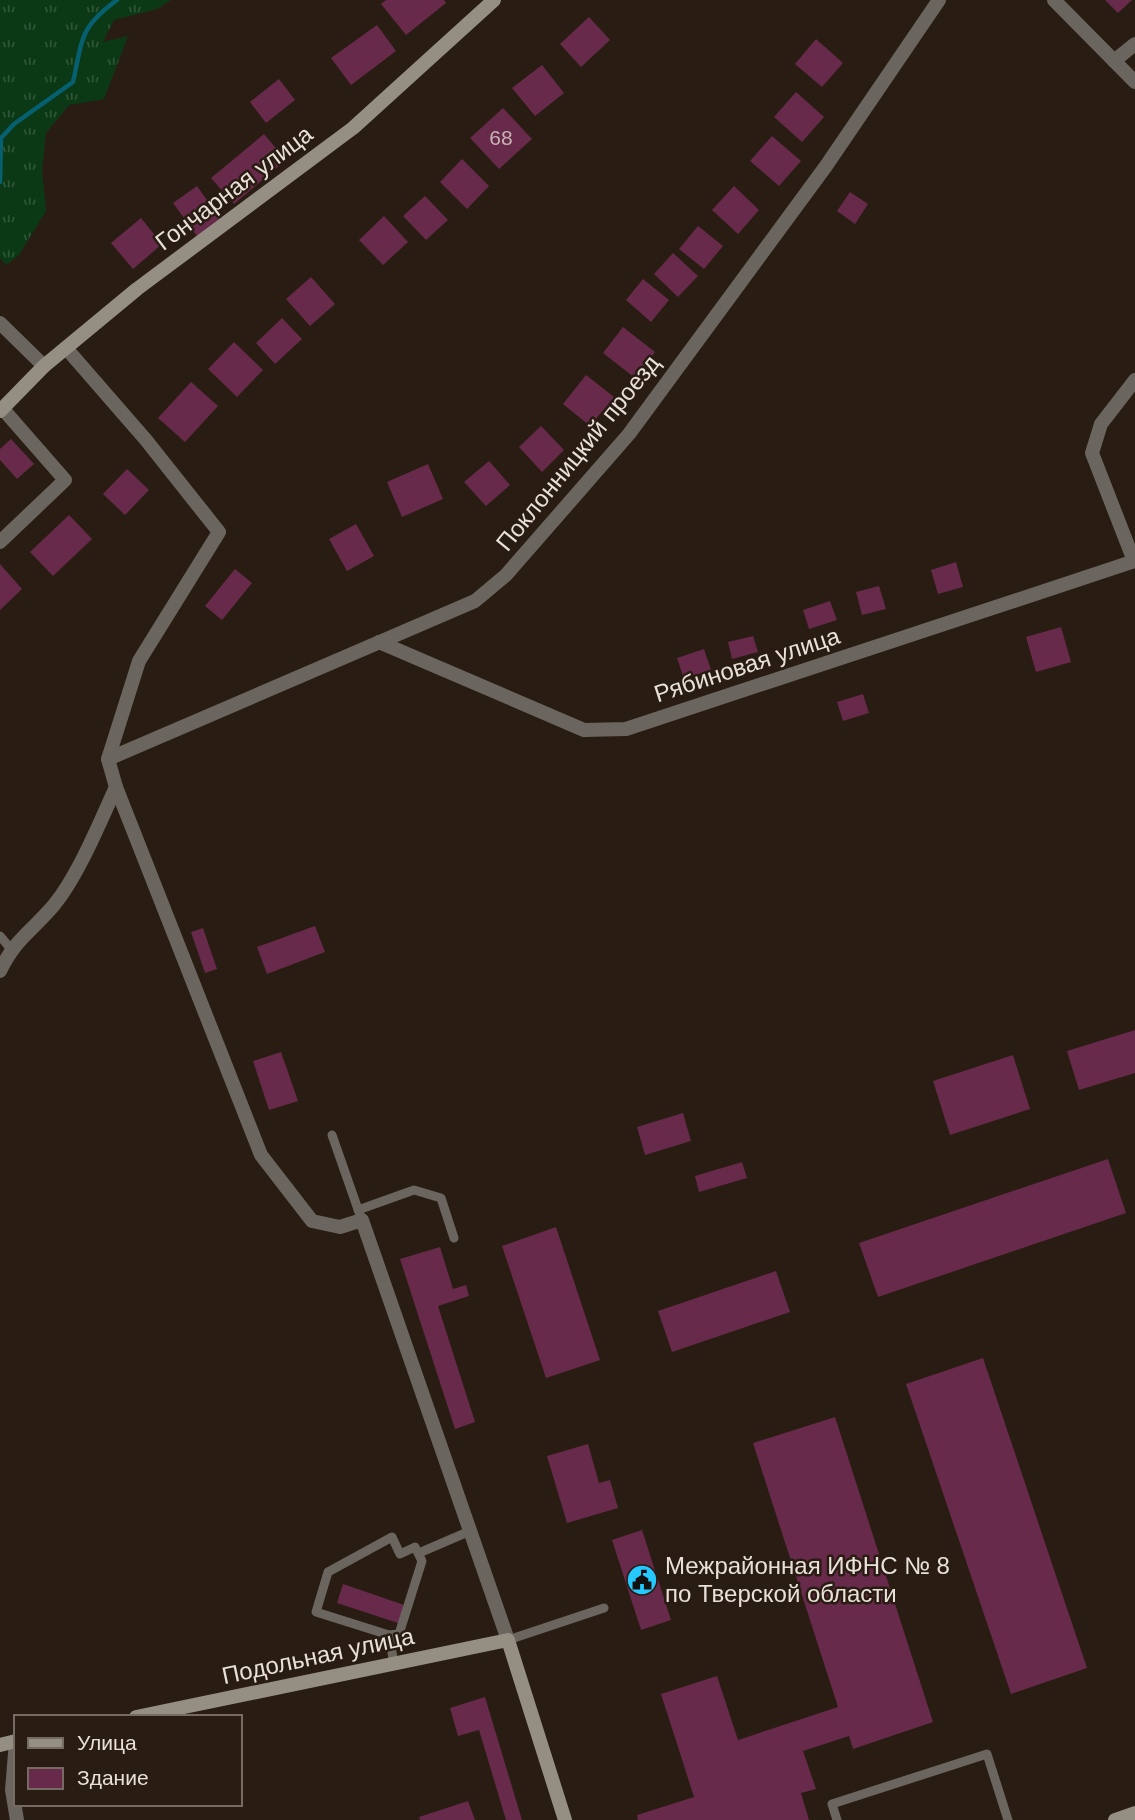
<svg xmlns="http://www.w3.org/2000/svg" width="1135" height="1820" font-family="Helvetica,sans-serif">
  <defs>
    <pattern id="grass-tufts" width="24" height="20" patternUnits="userSpaceOnUse" patternTransform="scale(1.75)"><rect width="24" height="20" fill="#0b3916"/><path d="M3 7l-1-3M5 7V3M7 7l1-3M15 17l-1-3M17 17v-4M19 17l1-3" fill="none" stroke="#2f5537"/></pattern>
  </defs>
  <rect width="100%" height="100%" fill="#291c12"/>
  <polygon fill="url(#grass-tufts)" points="0,0 171,0 157,9 114,20 103,42 128,36 104,99 69,105 46,133 42,169 46,211 19,255 6,265 0,258"/>
  <g fill="none" stroke-linecap="round" stroke-linejoin="round">
    <path stroke="#076070" stroke-width="4.5" d="M0,182L1,138L14,124L73,82C83,38 79,28 117,0"/>
  </g>
  <g fill="#682a4a">
    <polygon points="386,0 444,0 446,3 406,35 381,4"/>
    <polygon points="1105,0 1132,0 1118,13"/>
    <polygon points="589,17 610,40 581,67 560,44"/>
    <polygon points="377,25 396,51 351,85 331,58"/>
    <polygon points="816,39 843,63 822,87 795,64"/>
    <polygon points="542,65 564,93 535,116 512,88"/>
    <polygon points="279,79 295,100 266,123 250,102"/>
    <polygon points="796,92 824,117 802,142 774,117"/>
    <polygon points="503,108 532,139 499,169 470,138"/>
    <polygon points="264,134 286,160 234,204 211,178"/>
    <polygon points="772,136 801,161 779,186 750,161"/>
    <polygon points="462,159 489,186 467,209 440,182"/>
    <polygon points="197,186 220,218 197,236 173,203"/>
    <polygon points="734,186 759,210 738,234 712,210"/>
    <polygon points="850,192 868,204 855,224 837,211"/>
    <polygon points="425,196 448,220 426,240 403,216"/>
    <polygon points="384,216 408,242 383,265 359,240"/>
    <polygon points="141,218 162,244 133,269 111,243"/>
    <polygon points="698,226 723,246 704,269 679,249"/>
    <polygon points="673,253 698,276 678,297 654,274"/>
    <polygon points="311,277 335,304 310,326 286,299"/>
    <polygon points="643,279 669,300 651,322 626,300"/>
    <polygon points="282,318 302,339 275,364 256,343"/>
    <polygon points="623,327 655,352 635,378 603,353"/>
    <polygon points="234,342 263,370 237,397 208,369"/>
    <polygon points="586,375 614,397 590,426 563,404"/>
    <polygon points="191,382 218,406 185,442 158,418"/>
    <polygon points="541,426 564,450 542,472 519,447"/>
    <polygon points="11,439 34,464 17,479 0,460 0,449"/>
    <polygon points="489,461 510,485 486,506 464,482"/>
    <polygon points="428,464 443,499 402,517 387,482"/>
    <polygon points="127,469 149,490 125,515 103,494"/>
    <polygon points="69,515 92,539 53,576 30,552"/>
    <polygon points="356,524 374,556 347,571 329,539"/>
    <polygon points="956,562 963,587 938,594 931,570"/>
    <polygon points="0,564 22,589 0,610"/>
    <polygon points="235,569 252,583 222,620 205,606"/>
    <polygon points="879,586 886,609 862,615 856,592"/>
    <polygon points="830,601 837,620 809,629 803,610"/>
    <polygon points="1061,627 1071,662 1036,672 1026,637"/>
    <polygon points="753,636 758,652 732,659 728,642"/>
    <polygon points="704,649 711,670 684,679 677,658"/>
    <polygon points="863,694 869,713 843,721 837,702"/>
    <polygon points="315,926 325,952 267,974 257,947"/>
    <polygon points="203,928 217,969 205,973 191,932"/>
    <polygon points="1135,1030 1135,1073 1079,1090 1067,1051"/>
    <polygon points="281,1052 298,1101 269,1110 253,1061"/>
    <polygon points="1013,1055 1030,1109 950,1135 933,1081"/>
    <polygon points="683,1113 691,1141 645,1155 637,1127"/>
    <polygon points="1108,1159 1126,1213 878,1297 859,1243"/>
    <polygon points="742,1162 747,1178 699,1192 695,1176"/>
    <polygon points="556,1227 600,1360 546,1378 502,1246"/>
    <polygon points="440,1247 453,1289 466,1285 469,1296 438,1306 475,1422 455,1429 400,1259"/>
    <polygon points="776,1271 790,1312 672,1352 658,1311"/>
    <polygon points="983,1358 1087,1668 1011,1694 906,1384"/>
    <polygon points="835,1417 933,1722 853,1749 849,1736 803,1751 816,1789 801,1793 809,1820 638,1820 637,1815 694,1797 661,1694 717,1676 738,1740 838,1707 753,1443"/>
    <polygon points="588,1444 599,1483 610,1480 618,1508 567,1523 547,1456"/>
    <polygon points="642,1530 671,1620 641,1630 612,1540"/>
    <polygon points="343,1584 407,1606 401,1624 337,1603"/>
    <polygon points="485,1697 522,1820 506,1820 479,1730 458,1736 450,1708"/>
    <polygon points="468,1801 475,1820 420,1820 419,1817"/>
  </g>
  <g fill="none" stroke-linecap="round" stroke-linejoin="round">
    <g stroke="#6a665f" stroke-width="9">
      <polyline points="0,936 10,948"/>
      <polyline points="332,1135 360,1215"/>
      <polyline points="358,1210 414,1190 441,1198 454,1238"/>
      <polygon points="392,1537 400,1554 415,1547 422,1561 399,1634 389,1635 316,1612 328,1572"/>
      <polyline points="419,1553 470,1531"/>
      <polyline points="389,1635 394,1664"/>
      <polyline points="508,1640 604,1608"/>
      <polyline points="837,1820 832,1804 987,1754 1008,1820"/>
    </g>
    <g stroke="#6a665f" stroke-width="14">
      <polyline points="1054,0 1135,82"/>
      <polyline points="1114,61 1135,44"/>
      <polyline points="0,323 44,366"/>
      <polyline points="66,348 146,440 219,532 139,661 108,759 116,787 261,1155 312,1221 340,1227 362,1220 508,1640"/>
      <polyline points="0,542 65,480 3,409"/>
      <polyline points="1134,561 1092,453 1101,424 1135,380"/>
      <polyline points="379,642 584,730 626,729 1135,561"/>
      <polyline points="108,759 475,601 506,575 629,434 826,166 939,0"/>
      <path d="M0,971C15,939 32,931 54,905C78,876 100,822 116,787"/>
      <polyline points="16,1741 12,1790 17,1820"/>
    </g>
    <g stroke="#958e83" stroke-width="14">
      <polyline points="0,411 44,366 137,289 353,128 494,0"/>
      <polyline points="136,1717 508,1640 565,1820"/>
      <polyline points="0,1745 16,1741"/>
      <polyline points="1115,1820 1135,1813"/>
    </g>
  </g>
  <defs>
    <g id="civic-disc" transform="scale(1.575)"><circle r="9.5" fill="#25c9fe" stroke="#291c12"/><path d="M-.6-6.5H3V-4.5H.6V-3L4-1V1h2V6H-6V1h2V-1L-.6-3ZM-1.2 2.5V6h2.4V2.5Z" fill="#111"/></g>
  </defs>
  <g fill-rule="evenodd">
    <use href="#civic-disc" x="642" y="1580"/>
  </g>
  <g text-anchor="middle" stroke-width="5" stroke-linejoin="round" paint-order="stroke">
    <g font-size="21" fill="#c9b2b5">
      <text x="501" y="145">68</text>
    </g>
    <g font-size="24" fill="#e9e0d9" stroke="#291c12">
      <text transform="translate(234 188) rotate(-37)" y="8">Гончарная улица</text>
      <text transform="translate(578 453) rotate(-51)" y="8">Поклонницкий проезд</text>
      <text transform="translate(747 665) rotate(-18)" y="8">Рябиновая улица</text>
      <text transform="translate(318 1656) rotate(-12)" y="8">Подольная улица</text>
    </g>
    <g font-size="24" fill="#e9e0d9" stroke="#291c12" text-anchor="start">
      <text x="665" y="1574">Межрайонная ИФНС № 8<tspan x="665" dy="28">по Тверской области</tspan></text>
    </g>
  </g>
  <rect x="14" y="1715" width="228" height="91" fill="#291c12" stroke="#766a62" stroke-width="2"/>
  <rect x="28" y="1738" width="35" height="10" fill="#958e83" stroke="#766a62" stroke-width="2"/>
  <text x="77" y="1750" font-size="21" fill="#e9e0d9">Улица</text>
  <rect x="28" y="1768" width="35" height="21" fill="#682a4a" stroke="#766a62" stroke-width="2"/>
  <text x="77" y="1785" font-size="21" fill="#e9e0d9">Здание</text>
</svg>
